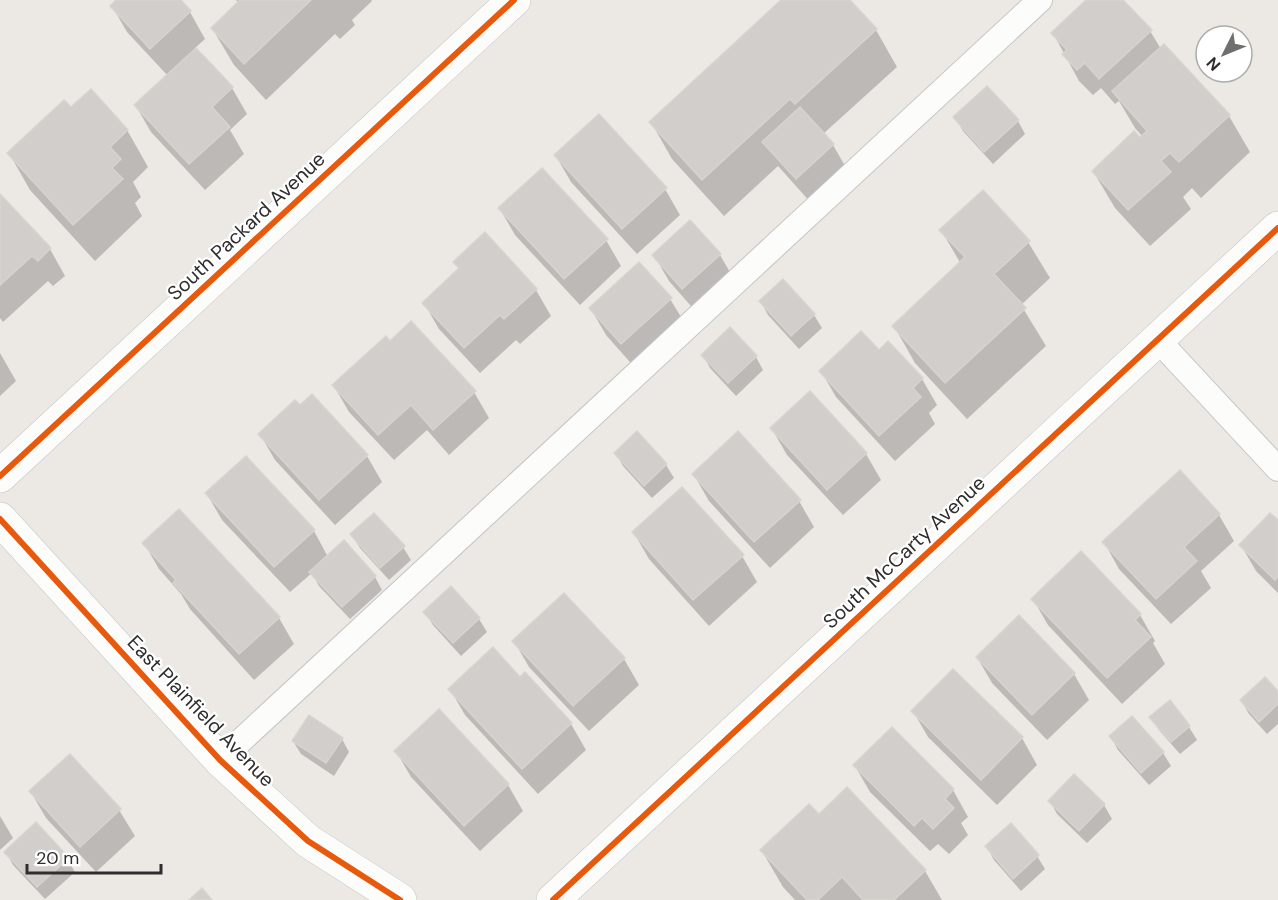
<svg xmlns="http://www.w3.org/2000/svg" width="1278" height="900" font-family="'DM Sans',sans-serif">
  <rect width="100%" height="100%" fill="#ece8e4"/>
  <g fill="#0003">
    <polygon points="118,0 178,0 190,12 205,39 195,48 232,88 247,114 230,130 244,154 205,190 151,132 136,106 168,76 127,32 112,6"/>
    <polygon points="236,0 371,0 372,1 352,20 355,25 340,39 335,34 266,100 234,65 212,28 239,3"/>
    <polygon points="784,0 848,0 876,30 897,67 823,134 833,145 848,171 812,204 778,166 724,216 672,159 651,122"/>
    <polygon points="1088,0 1121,0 1150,31 1161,49 1229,116 1250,152 1201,198 1192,188 1183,197 1191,209 1150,246 1115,208 1093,171 1143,137 1135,128 1119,101 1115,104 1101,88 1093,95 1079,81 1053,33"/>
    <polygon points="71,110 127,130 148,167 133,182 141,197 135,203 142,216 95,261 30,190 9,153"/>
    <polygon points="955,117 1018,121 1025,134 993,164 963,131"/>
    <polygon points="556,156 665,189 680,215 637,254 571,182"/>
    <polygon points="0,196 50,249 65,276 53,286 48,281 3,322 0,318"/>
    <polygon points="500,209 606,240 621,266 580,305 515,235"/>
    <polygon points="941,230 1028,242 1050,278 1021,305 1046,346 967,419 915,363 894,326 961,264"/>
    <polygon points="485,235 536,290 551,316 520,344 516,340 480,373 439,329 424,303 459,270 455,262"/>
    <polygon points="654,255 720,255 735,281 698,314 669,281"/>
    <polygon points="670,299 686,325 637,370 606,335 591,309"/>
    <polygon points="761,302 814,315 822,328 799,349 768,315"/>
    <polygon points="390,343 474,392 489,418 449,455 427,430 394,460 349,412 334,386"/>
    <polygon points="888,343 922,379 937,405 929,413 935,424 895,461 836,397 821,371 879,352"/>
    <polygon points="0,353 16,381 0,396"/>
    <polygon points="703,355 756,357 763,370 736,396 710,368"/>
    <polygon points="810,393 866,454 881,480 843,515 787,455 772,429"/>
    <polygon points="312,396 367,456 382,482 335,525 275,460 260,434 300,407"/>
    <polygon points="637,433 666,465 674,478 652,498 623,466 616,453"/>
    <polygon points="694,475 799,501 814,527 770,568 709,501"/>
    <polygon points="207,494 314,531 328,557 375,577 382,590 350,619 319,586 312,573 290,592 222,520"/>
    <polygon points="1219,515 1234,541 1201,571 1211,588 1171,624 1119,569 1104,542"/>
    <polygon points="1278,522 1278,593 1256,571 1241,545"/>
    <polygon points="634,533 742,556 757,582 709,626 649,559"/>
    <polygon points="352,535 403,547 411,560 389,580 360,548"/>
    <polygon points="144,543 279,618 294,644 254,680 190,609 181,594 159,569"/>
    <polygon points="1033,599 1140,615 1155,641 1153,643 1165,664 1122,704 1048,625"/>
    <polygon points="425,612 479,619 487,632 461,656 433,625"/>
    <polygon points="514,641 624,659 639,685 589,731 529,667"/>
    <polygon points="977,657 1074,674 1089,700 1047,740 992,683"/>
    <polygon points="953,671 1022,738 1037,765 997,805 928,737 913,711"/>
    <polygon points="520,679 571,724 586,750 538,794 465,715 450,689"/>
    <polygon points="1278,693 1278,724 1267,734 1249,714 1241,700"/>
    <polygon points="1151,717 1189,727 1197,740 1180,754 1159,730"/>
    <polygon points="1132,718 1163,753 1171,766 1149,785 1118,750 1111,737"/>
    <polygon points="892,729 953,790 968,817 961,823 968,835 949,854 938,844 930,851 870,792 855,766"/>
    <polygon points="342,739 349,752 334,776 301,754 293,741"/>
    <polygon points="396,751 508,785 523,811 480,851 411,777"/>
    <polygon points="1074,776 1104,805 1112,819 1087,843 1057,814 1050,801"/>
    <polygon points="31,792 119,810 135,836 96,872 46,818"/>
    <polygon points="0,816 13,838 0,850"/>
    <polygon points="819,816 925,871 942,900 795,900 783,887 762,851"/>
    <polygon points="987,847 1037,856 1045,869 1021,891 994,860"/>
    <polygon points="6,852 67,859 75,872 45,899 13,865"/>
  </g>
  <g fill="#d1cecb" stroke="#d7d4d0" stroke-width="1.5">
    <polygon points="116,0 181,0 191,11 150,49 110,6"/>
    <polygon points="240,0 311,0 244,64 211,28"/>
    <polygon points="781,0 850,0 877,29 795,104 790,99 702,180 649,122"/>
    <polygon points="1086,0 1123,0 1152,30 1099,79 1085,63 1077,70 1062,54 1067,50 1051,33"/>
    <polygon points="1164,44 1230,115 1179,162 1170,153 1161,161 1171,172 1128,210 1092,171 1134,131 1140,137 1147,131 1112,91"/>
    <polygon points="196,48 233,87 212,107 230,127 189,164 134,105"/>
    <polygon points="987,86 1019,120 984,152 953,117"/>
    <polygon points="91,89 128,130 110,147 121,159 112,168 123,179 73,225 7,153 64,100 71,107"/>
    <polygon points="800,107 834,144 796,179 762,142"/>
    <polygon points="599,114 667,188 622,229 554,155"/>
    <polygon points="542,168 608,239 564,279 498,208"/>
    <polygon points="983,190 1030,241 994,274 1026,308 945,383 892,326 965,257 939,230"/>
    <polygon points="0,194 51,248 38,261 32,256 0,285"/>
    <polygon points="690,220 721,254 682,289 652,255"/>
    <polygon points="485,232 537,289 504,319 500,315 464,348 422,303 459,268 453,262"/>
    <polygon points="639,262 672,298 621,344 589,308"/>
    <polygon points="783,279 815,314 791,336 759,301"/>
    <polygon points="411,321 476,391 433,430 411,405 378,435 332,385 386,336 390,341"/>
    <polygon points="730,327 757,356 728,383 701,355"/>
    <polygon points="861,331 879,350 888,341 923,378 913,388 921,397 879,436 819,371"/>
    <polygon points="810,391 867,453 827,490 770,428"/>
    <polygon points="312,394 368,455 319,500 258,434 295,400 300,405"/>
    <polygon points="637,431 667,464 644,486 614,453"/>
    <polygon points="738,431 801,500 754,542 692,474"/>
    <polygon points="246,456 315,530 274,567 205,493"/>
    <polygon points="1180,470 1220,514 1184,547 1197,561 1156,599 1102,542"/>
    <polygon points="682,487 744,555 693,600 632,532"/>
    <polygon points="179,509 280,617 239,654 173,583 176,580 142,543"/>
    <polygon points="374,513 405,546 380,568 350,534"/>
    <polygon points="1270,513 1278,520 1278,576 1275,580 1239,545"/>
    <polygon points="344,540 376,576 342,607 309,572"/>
    <polygon points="1081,551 1141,614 1135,620 1151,637 1107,678 1031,599"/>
    <polygon points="451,586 480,618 453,643 423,612"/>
    <polygon points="564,593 625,658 573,706 512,641"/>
    <polygon points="1019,615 1075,673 1032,715 976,657"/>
    <polygon points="493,647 520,677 525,672 572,723 522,769 448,689"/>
    <polygon points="953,669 1023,737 981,780 911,711"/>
    <polygon points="1265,677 1278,691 1278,704 1259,722 1240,700"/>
    <polygon points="1170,700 1190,726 1171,742 1149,717"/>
    <polygon points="439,709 509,784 464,826 394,751"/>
    <polygon points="309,715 343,738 326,763 292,741"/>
    <polygon points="1132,716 1164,752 1141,773 1109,736"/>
    <polygon points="892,727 954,789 945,799 954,808 933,829 922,818 914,826 853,765"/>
    <polygon points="70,754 121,809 80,847 29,791"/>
    <polygon points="1074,774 1105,804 1079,831 1048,801"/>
    <polygon points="847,787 926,870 894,900 863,900 842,877 818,900 807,900 760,850 809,804 819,814"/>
    <polygon points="36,822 69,858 37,887 4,852"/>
    <polygon points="1011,823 1039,855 1013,879 985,846"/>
    <polygon points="202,888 212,900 189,900"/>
  </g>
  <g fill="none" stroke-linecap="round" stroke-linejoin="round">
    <g stroke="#c5c4c5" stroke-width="26">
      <g id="lane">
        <polyline points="1157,339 1278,469"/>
        <polyline points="220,760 1040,0"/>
      </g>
    </g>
    <g stroke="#c5c4c5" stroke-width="34">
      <g id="street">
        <polyline points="0,519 220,760 308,841 400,900"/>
        <polyline points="553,900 1278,228"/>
      </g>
    </g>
    <g stroke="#c5c4c5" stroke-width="34">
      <polyline id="secondary" points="0,476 514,0"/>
    </g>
    <use href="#lane" stroke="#fcfcfb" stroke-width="24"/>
    <use href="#street" stroke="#fcfcfb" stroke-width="33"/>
    <use href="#secondary" stroke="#fcfcfb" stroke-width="33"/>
    <g stroke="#fff" stroke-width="10">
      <g id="cycleway">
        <polyline points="0,476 514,0"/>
        <polyline points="0,519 220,760 308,841 400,900"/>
        <polyline points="553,900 1278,228"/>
      </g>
    </g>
    <use href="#cycleway" stroke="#e8590c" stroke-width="6"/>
  </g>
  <g text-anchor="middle" stroke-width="4.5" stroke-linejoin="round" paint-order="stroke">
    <g font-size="20" fill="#2e2e2e" stroke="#fff">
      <text transform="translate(246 226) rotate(-43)" y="7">South Packard Avenue</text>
      <text transform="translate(904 552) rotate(-43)" y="7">South McCarty Avenue</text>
      <text transform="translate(201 711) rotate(46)" y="7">East Plainfield Avenue</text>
    </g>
  </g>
  <g transform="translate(1224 54) rotate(227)"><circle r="28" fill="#ffffff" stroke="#ababab" stroke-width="1.5"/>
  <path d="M0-4.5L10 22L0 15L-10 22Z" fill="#706f6e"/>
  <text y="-9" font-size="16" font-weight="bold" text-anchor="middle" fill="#2e2e2e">N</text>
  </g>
  <path d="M27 864v9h134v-9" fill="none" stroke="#2e2e2e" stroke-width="3"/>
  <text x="36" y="864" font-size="18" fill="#2e2e2e" stroke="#ffffff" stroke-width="4.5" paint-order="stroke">20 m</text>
</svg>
